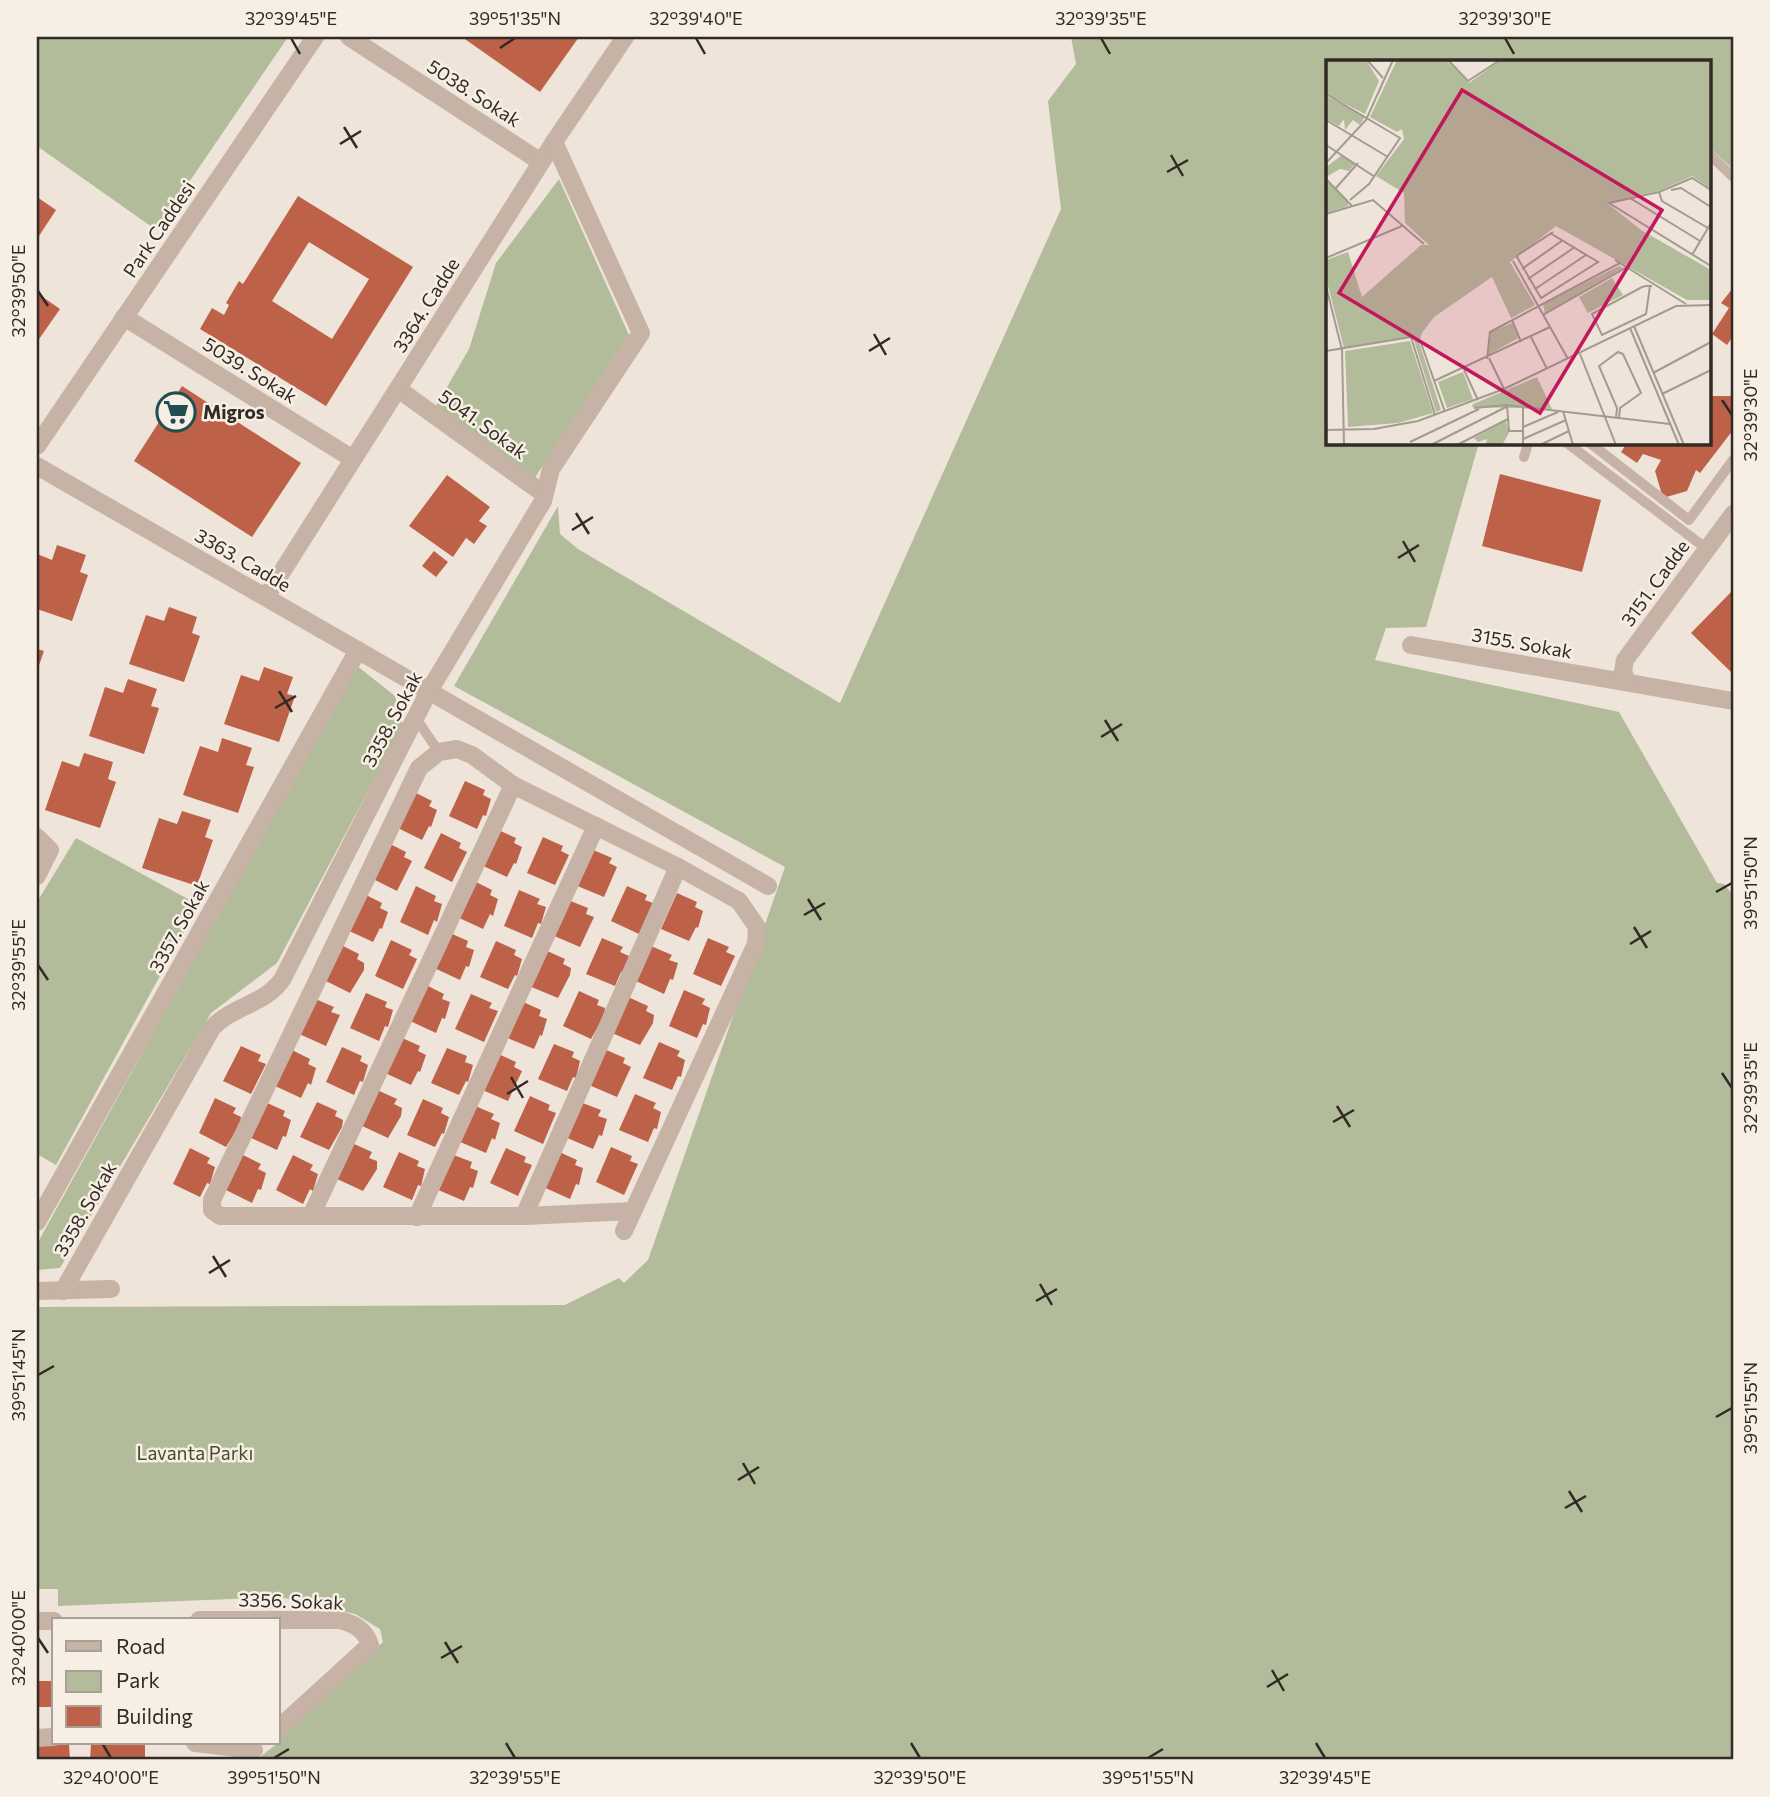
<svg xmlns="http://www.w3.org/2000/svg" width="1770" height="1797" font-family="Commissioner,sans-serif">
  <rect width="100%" height="100%" fill="#efe4d9"/>
  <g fill="#b2bc9a">
    <polygon points="37,37 288,37 159,226 152,227 37,146"/>
    <polygon points="1071,37 1733,37 1733,169 1709,147 1709,61 1327,61 1327,443 1479,443 1426,627 1386,628 1375,660 1619,712 1717,883 1724,884 1733,895 1733,1760 256,1760 278,1743 278,1739 383,1642 380,1629 355,1614 280,1597 58,1606 58,1589 37,1589 37,1307 565,1305 619,1278 624,1283 648,1260 785,867 454,686 558,506 560,534 578,549 840,703 1061,209 1048,101 1076,64"/>
    <polygon points="559,179 629,335 534,479 436,406 469,349 496,263"/>
    <polygon points="356,665 395,696 403,725 277,963 211,1013 60,1268 37,1270 37,1244"/>
    <polygon points="76,838 199,905 56,1165 37,1154 37,902"/>
  </g>
  <g fill="#bd6149" fill-rule="evenodd">
    <polygon points="462,37 579,37 540,92"/>
    <path d="M298,196L413,267L326,406L200,329L212,308L224,315L229,305L226,303L239,281L243,284ZM309,242L369,279L332,339L272,301Z"/>
    <polygon points="37,197 56,210 37,239"/>
    <polygon points="1733,288 1733,336 1727,345 1712,334 1729,308 1721,303"/>
    <polygon points="37,293 60,309 37,342"/>
    <polygon points="182,386 301,463 252,537 134,461"/>
    <polygon points="1713,396 1733,396 1733,430 1700,473 1696,470 1687,491 1663,498 1655,471 1661,460 1643,454 1637,463 1621,452 1627,443 1709,443 1709,401"/>
    <polygon points="1500,474 1601,500 1582,572 1482,546"/>
    <polygon points="447,475 490,507 479,521 487,526 474,544 466,538 453,557 409,526"/>
    <polygon points="57,545 86,555 80,572 88,575 72,621 37,609 37,554 52,560"/>
    <polygon points="434,551 448,562 436,577 422,566"/>
    <polygon points="1733,590 1733,672 1732,673 1691,633"/>
    <polygon points="169,607 197,617 192,633 200,636 184,682 129,664 146,615 164,621"/>
    <polygon points="37,649 44,651 37,671"/>
    <polygon points="264,667 293,677 287,694 295,696 279,742 224,724 241,675 259,681"/>
    <polygon points="128,679 157,689 151,706 159,708 144,754 89,736 105,687 123,693"/>
    <polygon points="222,738 252,748 246,765 254,767 238,813 183,795 200,746 218,752"/>
    <polygon points="84,753 113,762 108,779 116,782 100,828 45,810 62,761 79,767"/>
    <polygon points="465,781 485,790 483,795 491,799 486,816 483,815 477,829 449,816"/>
    <polygon points="412,791 432,801 429,806 437,810 431,827 429,826 422,840 394,826"/>
    <polygon points="182,811 211,820 205,837 213,840 197,886 142,868 159,818 177,824"/>
    <polygon points="496,829 516,838 514,843 522,847 516,864 514,863 507,877 479,864"/>
    <polygon points="441,833 461,843 459,848 467,852 452,882 424,868"/>
    <polygon points="543,837 563,846 561,851 569,855 555,885 527,873"/>
    <polygon points="386,842 406,852 404,857 412,861 397,891 369,877"/>
    <polygon points="591,849 612,858 609,863 617,867 604,897 575,885"/>
    <polygon points="472,880 492,890 490,895 498,899 493,916 490,914 483,929 455,916"/>
    <polygon points="416,886 436,896 434,901 442,904 437,922 434,920 428,935 400,922"/>
    <polygon points="627,886 647,895 645,900 653,903 639,934 611,921"/>
    <polygon points="519,890 540,899 537,904 546,907 541,924 538,923 532,938 504,926"/>
    <polygon points="362,893 382,903 380,908 388,912 382,929 380,928 373,942 345,929"/>
    <polygon points="677,893 697,902 695,907 703,911 698,928 696,927 689,941 661,929"/>
    <polygon points="568,900 588,908 586,914 594,917 580,947 552,935"/>
    <polygon points="448,932 468,941 466,947 474,950 469,967 466,966 460,980 432,967"/>
    <polygon points="602,938 623,947 620,952 629,956 624,973 621,972 615,986 586,974"/>
    <polygon points="708,938 729,947 726,952 735,956 721,986 693,974"/>
    <polygon points="391,940 412,950 409,955 417,959 403,989 375,976"/>
    <polygon points="496,941 516,950 514,955 522,959 517,976 515,975 508,989 480,977"/>
    <polygon points="339,944 359,954 357,959 364,963 364,970 350,993 322,979"/>
    <polygon points="651,946 672,955 669,960 678,963 673,980 670,979 664,994 636,981"/>
    <polygon points="545,950 565,959 563,964 571,968 570,975 558,998 529,986"/>
    <polygon points="424,984 444,994 442,999 450,1002 445,1019 442,1018 436,1033 408,1020"/>
    <polygon points="684,990 705,999 702,1004 710,1008 706,1025 703,1024 697,1038 669,1026"/>
    <polygon points="579,991 599,1000 597,1005 605,1008 604,1016 591,1039 563,1026"/>
    <polygon points="366,993 387,1002 385,1007 393,1010 388,1027 385,1026 379,1041 350,1028"/>
    <polygon points="471,994 492,1003 489,1008 498,1011 484,1042 455,1029"/>
    <polygon points="628,997 648,1006 646,1011 654,1015 653,1023 640,1045 612,1033"/>
    <polygon points="313,998 334,1007 331,1012 340,1015 326,1046 297,1033"/>
    <polygon points="521,1001 541,1010 539,1016 547,1019 542,1036 540,1035 534,1049 505,1037"/>
    <polygon points="400,1037 420,1046 418,1051 426,1055 420,1072 418,1071 411,1085 383,1072"/>
    <polygon points="659,1042 680,1051 677,1056 685,1060 681,1077 678,1076 672,1090 643,1078"/>
    <polygon points="554,1044 574,1052 572,1057 580,1061 576,1078 573,1077 567,1091 538,1079"/>
    <polygon points="241,1046 261,1055 258,1061 266,1064 251,1094 223,1081"/>
    <polygon points="342,1047 362,1056 360,1061 368,1065 363,1082 360,1081 354,1095 326,1082"/>
    <polygon points="447,1048 467,1056 465,1062 473,1065 468,1082 466,1081 459,1095 431,1083"/>
    <polygon points="290,1049 310,1059 308,1064 316,1068 311,1085 308,1083 301,1098 273,1085"/>
    <polygon points="604,1049 625,1058 623,1063 631,1067 617,1097 589,1085"/>
    <polygon points="496,1053 516,1062 514,1067 522,1071 508,1101 480,1089"/>
    <polygon points="377,1090 397,1099 394,1104 402,1108 401,1116 388,1138 360,1125"/>
    <polygon points="635,1094 656,1103 653,1108 661,1112 657,1129 654,1128 648,1142 619,1130"/>
    <polygon points="530,1096 550,1105 548,1110 556,1113 543,1144 514,1131"/>
    <polygon points="215,1098 236,1108 233,1113 241,1117 240,1125 226,1147 199,1133"/>
    <polygon points="423,1099 443,1108 441,1113 449,1117 444,1134 442,1133 435,1147 407,1135"/>
    <polygon points="265,1102 285,1111 283,1116 291,1120 286,1137 283,1136 277,1150 249,1137"/>
    <polygon points="317,1102 337,1111 335,1116 343,1120 342,1127 329,1150 300,1137"/>
    <polygon points="580,1102 601,1110 598,1116 607,1119 602,1136 599,1135 593,1149 565,1137"/>
    <polygon points="473,1105 494,1114 491,1119 500,1123 495,1140 492,1138 486,1153 458,1141"/>
    <polygon points="352,1143 372,1152 369,1158 377,1161 377,1169 363,1191 335,1178"/>
    <polygon points="611,1147 632,1156 630,1161 638,1164 624,1195 596,1182"/>
    <polygon points="190,1148 210,1158 207,1163 215,1167 210,1184 207,1183 200,1197 173,1184"/>
    <polygon points="506,1148 526,1157 524,1162 532,1165 518,1196 490,1183"/>
    <polygon points="557,1151 577,1160 575,1165 583,1168 579,1185 576,1184 570,1199 541,1186"/>
    <polygon points="399,1152 419,1161 417,1166 425,1169 421,1186 418,1185 412,1200 383,1187"/>
    <polygon points="241,1154 261,1164 258,1169 266,1173 261,1190 258,1189 252,1203 224,1189"/>
    <polygon points="451,1154 472,1162 470,1168 478,1171 473,1188 470,1187 464,1201 436,1189"/>
    <polygon points="293,1155 313,1165 310,1170 318,1174 313,1191 310,1189 303,1204 276,1190"/>
    <rect x="37" y="1681" width="17" height="26"/>
    <polygon points="37,1744 69,1744 70,1760 37,1760"/>
    <polygon points="91,1744 145,1745 145,1760 90,1760"/>
  </g>
  <g fill="none" stroke-linecap="round" stroke-linejoin="round">
    <g stroke="#c6b3a6" stroke-width="10">
      <polyline points="1709,154 1733,177"/>
      <polyline points="1567,443 1707,549"/>
      <polyline points="1590,443 1689,520 1733,460"/>
      <polyline points="1524,457 1528,443"/>
      <polyline points="415,717 439,752"/>
    </g>
    <g stroke="#c6b3a6" stroke-width="18">
      <polyline points="349,37 541,162"/>
      <polyline points="124,317 353,459"/>
      <polyline points="398,389 544,494"/>
      <polyline points="37,466 768,886"/>
      <polyline points="266,597 554,142 625,37"/>
      <polyline points="1411,645 1733,701"/>
      <polyline points="1627,682 1623,671 1625,660 1733,514"/>
      <polyline points="37,837 50,850 37,876"/>
      <polyline points="311,1216 513,785"/>
      <polyline points="524,1216 678,867"/>
      <polyline points="417,1217 596,826"/>
      <polyline points="37,1222 358,650"/>
      <polyline points="624,1231 756,944 757,927 739,901 678,867 513,785 472,755 457,749 439,752 419,768 212,1200 212,1210 220,1216 524,1216 633,1211"/>
      <polyline points="37,1291 111,1289"/>
      <path d="M63,1291L212,1028C232,1006 267,1004 283,978L429,691L543,501L551,469L641,333L554,142"/>
      <path d="M199,1620H339C354,1623 366,1631 370,1645L278,1729"/>
      <polyline points="37,1621 54,1621"/>
      <polyline points="37,1738 54,1737"/>
      <polyline points="195,1743 254,1750"/>
    </g>
    <polyline stroke="#c6b3a6" stroke-width="18" points="37,446 315,37"/>
  </g>
  <path fill="none" stroke="#322a26" stroke-width="2.5" d="M291,38L300,54M696,38L705,54M1101,38L1110,54M1505,38L1514,54M500,48L515,38M344,127L357,148M340,144L361,131M1171,155L1183,176M1167,172L1188,160M38,291L48,306M874,334L886,355M869,351L890,338M1722,400L1732,415M576,513L589,534M572,530L593,517M1403,541L1415,562M1398,558L1419,545M279,691L292,712M275,708L296,696M1105,720L1118,741M1101,737L1122,724M1716,892L1732,883M808,899L821,920M804,915L825,903M1634,927L1647,948M1630,944L1651,931M38,965L48,980M1722,1073L1732,1088M511,1077L523,1098M507,1094L528,1081M1337,1106L1350,1127M1333,1122L1354,1110M213,1256L226,1277M209,1273L230,1260M1040,1284L1052,1305M1036,1301L1057,1289M38,1375L54,1366M1716,1417L1732,1408M743,1463L755,1484M738,1480L759,1467M1569,1491L1582,1512M1565,1508L1586,1496M38,1638L48,1653M445,1642L458,1663M441,1658L462,1646M1272,1670L1284,1691M1267,1687L1288,1674M102,1743L111,1758M506,1743L515,1758M911,1743L920,1758M1316,1743L1325,1758M274,1758L289,1749M1148,1758L1163,1749"/>
  <defs>
    <g id="supermarket-ring" transform="scale(2.0125)"><circle r="9.5" fill="#f7eee4" stroke="#1f4f50" stroke-width="1.5"/><path d="M-6-5.5h2.5l.6 2H6L4.5 2H-2.5L-4.4-4H-6ZM-1.5 3.2a1.3 1.3 0 1 0 .1 0ZM3 3.2a1.3 1.3 0 1 0 .1 0Z" fill="#1f4f50"/></g>
  </defs>
  <g fill-rule="evenodd">
    <use href="#supermarket-ring" x="176" y="412"/>
  </g>
  <g text-anchor="middle" stroke-width="5" stroke-linejoin="round" paint-order="stroke">
    <g font-size="19" fill="#322a26" stroke="#f7eee4">
      <text transform="translate(474 93) rotate(33)" y="7">5038. Sokak</text>
      <text transform="translate(159 229) rotate(-56)" y="7">Park Caddesi</text>
      <text transform="translate(426 305) rotate(-58)" y="7">3364. Cadde</text>
      <text transform="translate(250 370) rotate(32)" y="7">5039. Sokak</text>
      <text transform="translate(483 424) rotate(36)" y="7">5041. Sokak</text>
      <text transform="translate(243 560) rotate(30)" y="7">3363. Cadde</text>
      <text transform="translate(1655 583) rotate(-54)" y="7">3151. Cadde</text>
      <text transform="translate(1522 643) rotate(10)" y="7">3155. Sokak</text>
      <text transform="translate(392 719) rotate(-62)" y="7">3358. Sokak</text>
      <text transform="translate(179 926) rotate(-61)" y="7">3357. Sokak</text>
      <text transform="translate(85 1209) rotate(-60)" y="7">3358. Sokak</text>
      <text transform="translate(291 1601) rotate(2)" y="7">3356. Sokak</text>
    </g>
    <g font-size="19" font-weight="bold" fill="#322a26" stroke="#f7eee4" text-anchor="start">
      <text x="203" y="419">Migros</text>
    </g>
    <g font-size="19" fill="#434f2c" stroke="#f7eee4">
      <text x="195" y="1460">Lavanta Parkı</text>
    </g>
  </g>
  <g transform="translate(1326 60)">
    <rect width="385" height="385" fill="#efe4d9"/>
    <path d="M40,0L53,21L39,54L0,34V1ZM71,0H120L143,23L175,0H385V129L366,116L332,131L281,143L315,170L385,210V240H361L230,166L184,202L209,245L185,258L166,217L108,257L96,273L93,282L115,350L110,352L87,277L18,288L0,218V200L22,192L36,237L95,185H103L79,163L78,133L50,116L78,79L76,69L71,72L44,57ZM0,36L39,56L34,65L27,60L19,70L18,59L13,66L0,59ZM16,95L29,104L23,111L14,109L0,117V107ZM0,121L22,140V146L0,153ZM293,206L297,208L219,254L217,244ZM286,218L297,235L262,253L253,237ZM186,263L192,278L162,295L165,272ZM84,281L107,353L72,363L22,367L19,291ZM137,312L147,339L121,348L112,322ZM211,317L226,349L146,347L147,344ZM180,361L183,373L176,385H160L161,379L152,382L148,378Z" fill="#b2bc9a"/>
    <path fill="none" stroke="#a39a91" stroke-width="2" d="M41,0L57,18M122,0L142,21L174,0M0,34L74,78L43,124L24,140M0,60L62,97M0,85L49,117M0,103L40,60L67,0M0,119L26,146M10,128L32,103M345,130L355,128L385,147M385,130L366,118L333,132L283,143L385,206M333,132L336,141L382,168M304,138L374,181M0,154L47,140L98,184M224,173L272,202L215,238L191,197L192,195L227,172M366,195L385,163M0,198L76,166M289,200L360,244M187,201L242,299M196,209L237,180M202,219L249,187M0,226L16,290L18,385M324,226L320,254L276,275L266,254L316,227L320,226H326M209,229L260,195M217,255L301,207M186,260L195,282M308,266L358,385M304,268L353,385M205,277L221,309M95,283L119,352M0,291L85,277L109,355M254,294L290,385M163,298L178,329M161,299L164,272L294,203M138,310L152,340M327,313L385,282M108,321L224,267M336,334L385,310M181,345L183,371H197M148,348L181,345L344,364M237,351L247,385M290,358L291,348L273,306L292,292L297,294L315,333L294,348L293,358M197,367L232,352M0,370L48,369L92,361L178,329L350,246L385,245M197,379L240,360M84,382L153,349M105,385L180,347M131,385L182,359M197,385V347M214,385L243,371"/>
    <path fill="#c2185b" fill-opacity="0.15" stroke="#c2185b" stroke-width="3.5" d="M136,30L336,150L214,353L13,233Z"/>
    <rect width="385" height="385" fill="none" stroke="#322a26" stroke-width="3.5"/>
  </g>
  <rect width="1770" height="1797" fill="none" stroke="#f7eee4" stroke-width="77"/>
  <rect x="52" y="1618" width="228" height="126" fill="#f7eee4" stroke="#a8a098" stroke-width="2"/>
  <rect x="66" y="1641" width="35" height="10" fill="#c6b3a6" stroke="#a8a098" stroke-width="2"/>
  <text x="116" y="1654" font-size="21" fill="#322a26">Road</text>
  <rect x="66" y="1671" width="35" height="21" fill="#b2bc9a" stroke="#a8a098" stroke-width="2"/>
  <text x="116" y="1688" font-size="21" fill="#322a26">Park</text>
  <rect x="66" y="1706" width="35" height="21" fill="#bd6149" stroke="#a8a098" stroke-width="2"/>
  <text x="116" y="1724" font-size="21" fill="#322a26">Building</text>
  <rect x="38" y="38" width="1694" height="1720" fill="none" stroke="#322a26" stroke-width="2.5"/>
  <g font-size="18" text-anchor="middle" fill="#322a26">
    <text x="291" y="25">32°39'45"E</text>
    <text x="515" y="25">39°51'35"N</text>
    <text x="696" y="25">32°39'40"E</text>
    <text x="1101" y="25">32°39'35"E</text>
    <text x="1505" y="25">32°39'30"E</text>
    <text transform="translate(19 291) rotate(-90)" y="6">32°39'50"E</text>
    <text transform="translate(1751 415) rotate(-90)" y="6">32°39'30"E</text>
    <text transform="translate(1751 883) rotate(-90)" y="6">39°51'50"N</text>
    <text transform="translate(19 965) rotate(-90)" y="6">32°39'55"E</text>
    <text transform="translate(1751 1088) rotate(-90)" y="6">32°39'35"E</text>
    <text transform="translate(19 1375) rotate(-90)" y="6">39°51'45"N</text>
    <text transform="translate(1751 1408) rotate(-90)" y="6">39°51'55"N</text>
    <text transform="translate(19 1638) rotate(-90)" y="6">32°40'00"E</text>
    <text x="111" y="1784">32°40'00"E</text>
    <text x="274" y="1784">39°51'50"N</text>
    <text x="515" y="1784">32°39'55"E</text>
    <text x="920" y="1784">32°39'50"E</text>
    <text x="1148" y="1784">39°51'55"N</text>
    <text x="1325" y="1784">32°39'45"E</text>
  </g>
</svg>
